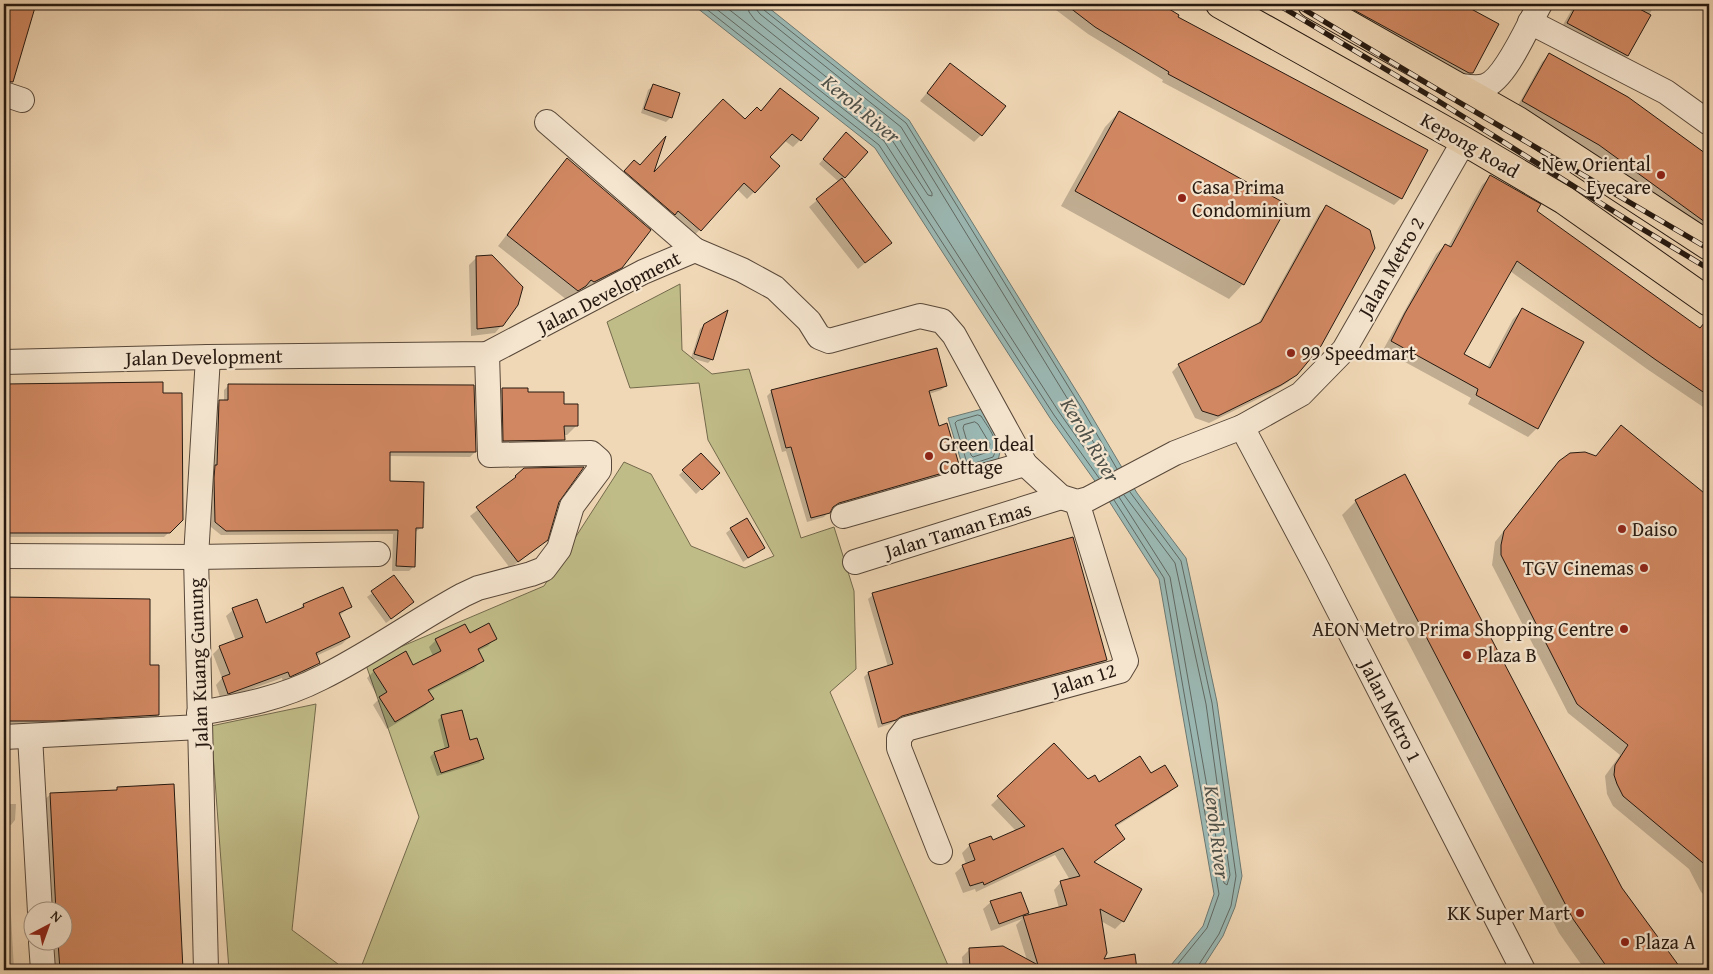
<svg xmlns="http://www.w3.org/2000/svg" width="1713" height="974" font-family="'Gentium Book Plus',serif">
  <rect width="100%" height="100%" fill="#f0d7b5"/>
  <filter id="stains"><feTurbulence type="fractalNoise" baseFrequency=".004" numOctaves="4"/><feColorMatrix values="0 0 0 0 .2 0 0 0 0 .09 0 0 0 0 .02 0 0 0 .5 -.17"/></filter>
  <radialGradient id="worn" r=".72"><stop offset=".6" stop-color="#630" stop-opacity="0"/><stop offset="1" stop-color="#630" stop-opacity=".3"/></radialGradient>
  <g fill="#c0bc88" stroke="#736a4c">
    <polygon points="680,284 682,350 712,374 749,369 801,538 834,527 854,591 856,669 830,692 950,970 360,970 419,817 365,662 544,586 624,462 651,474 691,546 745,568 774,556 708,440 699,383 630,388 607,322"/>
    <polygon points="316,704 292,930 346,970 229,970 211,726"/>
  </g>
  <g fill="#9bb8b3" stroke="#6c7872">
    <polygon points="692,4 764,4 909,120 1085,405 1137,493 1186,558 1217,702 1242,876 1235,907 1223,936 1201,970 1167,970 1203,926 1214,894 1159,579 1107,498 1050,418 875,148"/>
    <polygon points="982,409 1002,442 998,461 964,471 948,418"/>
  </g>
  <g fill="#0003">
    <polygon points="4,4 35,4 12,82 5,88 4,87"/>
    <polygon points="1048,4 1159,4 1178,15 1176,18 1401,198 1394,205 1162,82 1163,80 1088,34"/>
    <polygon points="1320,4 1460,4 1498,24 1472,73 1463,81"/>
    <polygon points="1575,4 1655,4 1627,56 1620,63 1560,30"/>
    <polygon points="1549,55 1628,98 1709,158 1709,238 1576,142 1516,109 1542,62"/>
    <polygon points="950,65 981,135 974,142 920,101"/>
    <polygon points="653,86 671,117 666,122 641,113 648,90"/>
    <polygon points="780,89 800,140 793,147 784,140 768,157 754,192 747,199 737,189 693,237 618,178 627,168 652,177 760,112"/>
    <polygon points="1709,96 1709,121 1698,113"/>
    <polygon points="1119,112 1243,284 1229,299 1061,206 1105,127"/>
    <polygon points="841,139 866,152 842,180 890,242 858,269 809,207 839,182 819,164"/>
    <polygon points="567,159 621,267 610,277 584,291 581,289 575,296 567,300 498,246 558,169"/>
    <polygon points="1490,177 1700,330 1702,327 1709,332 1709,411 1647,369 1510,271 1462,354 1487,368 1513,319 1522,310 1537,428 1528,437 1468,404 1471,398 1383,350 1436,254 1445,245 1448,247 1482,185"/>
    <polygon points="1326,207 1306,364 1288,382 1272,392 1209,423 1195,418 1172,372 1179,365 1257,326 1319,214"/>
    <polygon points="477,257 502,325 495,333 471,336 469,265"/>
    <polygon points="704,325 712,359 708,363 691,358 700,329"/>
    <polygon points="162,383 162,394 182,520 164,537 4,537 4,385"/>
    <polygon points="229,385 475,452 470,457 388,456 389,482 421,528 415,532 414,566 409,571 392,571 393,534 221,535 211,527 210,484 215,406 220,402 224,402 224,390"/>
    <polygon points="946,386 941,390 929,394 938,427 959,468 954,473 833,507 824,517 807,522 786,451 782,452 767,396 772,391"/>
    <polygon points="502,389 563,405 577,425 567,435 564,435 564,439 554,449 494,450 492,399"/>
    <polygon points="1622,426 1709,498 1709,899 1701,892 1689,869 1613,806 1607,794 1605,776 1620,755 1568,713 1492,565 1495,542 1550,472 1560,462 1595,457"/>
    <polygon points="701,454 718,473 696,494 679,475"/>
    <polygon points="1404,476 1621,889 1678,966 1682,970 1585,970 1559,933 1342,515 1356,501"/>
    <polygon points="509,485 558,501 539,547 510,568 470,516"/>
    <polygon points="731,529 763,548 743,562 726,533"/>
    <polygon points="394,577 408,607 386,623 367,597"/>
    <polygon points="342,588 350,607 339,616 349,637 342,644 316,656 319,663 312,669 283,682 282,678 221,700 216,685 222,678 213,654 220,647 236,641 226,616 233,610 265,625 297,612 303,605"/>
    <polygon points="873,595 1106,660 1101,665 896,720 890,724 878,728 864,677 868,673 888,667 868,599"/>
    <polygon points="4,599 149,600 148,667 158,715 153,720 49,725 4,724"/>
    <polygon points="469,634 495,638 488,646 478,651 482,660 475,668 428,692 432,699 425,706 387,729 373,705 379,699 367,678 374,671 413,666 433,656 429,647 436,640"/>
    <polygon points="442,716 469,742 483,759 479,763 437,776 430,757 434,753 445,749 438,720"/>
    <polygon points="1054,745 1087,780 1098,784 1151,775 1176,786 1169,793 1115,827 1123,839 1093,863 1140,889 1123,921 1115,929 1101,921 1101,961 1134,956 1136,970 963,970 962,957 970,949 1027,960 1016,925 1022,919 991,931 983,909 991,902 1028,913 1023,917 1059,908 1054,890 1061,882 1070,880 1055,855 976,892 975,889 963,893 955,873 963,866 966,864 962,853 970,845 992,842 1016,831 991,805"/>
    <polygon points="173,786 182,970 55,970 54,942 62,942 62,912 52,912 45,799 50,795 115,791 118,788"/>
    <polygon points="4,804 16,804 15,820 11,825 6,824 14,970 4,970"/>
  </g>
  <g fill="none" stroke-linecap="round" stroke-linejoin="round">
    <g stroke="#606862" stroke-width="1">
      <polyline points="700,4 879,145 1054,415 1099,478"/>
      <polyline points="710,4 884,141 1059,412 1104,476"/>
      <polyline points="722,4 888,134 928,195 932,196 932,193 895,132 755,20 749,12 748,4"/>
      <polyline points="756,4 756,9 760,14 901,127 1075,411 1111,472"/>
      <polyline points="762,4 764,10 906,123 1081,407 1117,469"/>
      <path d="M978,415L981,416C989,429 1001,442 993,457L969,465L967,463L955,423L957,421Z"/>
      <polygon points="975,422 978,424 990,444 988,452 973,457 971,455 963,428 964,425"/>
      <polyline points="1130,492 1181,561 1212,703 1236,876 1231,906 1219,934 1198,966 1197,970"/>
      <polyline points="1119,497 1170,577 1224,883 1227,885 1230,875 1206,704 1175,563 1124,495"/>
      <polyline points="1114,500 1164,578 1219,894 1207,928 1173,970"/>
    </g>
  </g>
  <g fill="#d18862" stroke="#261910">
    <polygon points="4,4 36,4 13,82 4,81"/>
    <polygon points="1065,4 1161,4 1179,15 1178,17 1428,150 1402,199 1168,74 1169,72 1095,27"/>
    <polygon points="1343,4 1462,4 1499,24 1473,73 1469,73"/>
    <polygon points="1577,4 1630,4 1651,15 1628,56 1567,23"/>
    <polygon points="1549,53 1628,97 1709,156 1709,225 1599,145 1522,101"/>
    <polygon points="950,63 1006,106 982,136 927,93"/>
    <polygon points="653,84 680,93 672,118 644,109"/>
    <polygon points="780,88 819,118 801,141 792,134 770,157 780,166 755,193 744,183 701,231 678,211 675,215 624,171 634,160 640,165 666,136 654,172 723,99 745,119 757,107 761,111"/>
    <polygon points="1119,111 1288,205 1244,285 1075,191"/>
    <polygon points="846,132 868,152 845,178 823,159"/>
    <polygon points="567,158 651,230 622,268 594,282 591,280 586,286 578,291 507,235"/>
    <polygon points="1490,175 1541,204 1537,211 1700,328 1709,317 1709,396 1656,360 1517,261 1464,354 1490,368 1522,308 1584,342 1538,429 1476,395 1478,389 1391,341 1405,313 1445,244 1451,247"/>
    <polygon points="842,178 892,243 865,263 816,199"/>
    <polygon points="1326,205 1370,230 1375,248 1321,346 1297,375 1281,385 1218,416 1202,411 1178,364 1261,322"/>
    <polygon points="492,255 523,287 518,305 503,326 477,329 476,256"/>
    <polygon points="728,310 713,360 694,354 704,324"/>
    <polygon points="937,348 947,386 929,391 939,426 947,423 960,468 839,503 833,507 830,513 811,518 791,447 786,448 771,390"/>
    <polygon points="163,382 163,393 182,393 183,520 170,533 4,533 4,384"/>
    <polygon points="228,384 474,385 476,452 390,452 390,481 424,482 423,528 416,528 415,567 396,566 398,530 226,531 215,522 214,478 215,465 217,465 219,400 228,400"/>
    <polygon points="502,388 528,388 528,392 564,392 564,404 578,404 578,426 564,426 565,440 503,441"/>
    <polygon points="1621,425 1709,497 1709,868 1623,796 1617,784 1614,775 1615,765 1628,745 1577,704 1501,555 1501,545 1504,531 1559,461 1570,453 1585,452 1596,456"/>
    <polygon points="701,453 720,473 702,490 682,470"/>
    <polygon points="584,467 559,502 548,540 518,562 476,507 516,477 515,476 524,468"/>
    <polygon points="1405,474 1622,888 1682,970 1609,970 1573,919 1355,500"/>
    <polygon points="747,518 765,548 748,558 730,528"/>
    <polygon points="1073,537 1107,660 902,716 896,720 882,724 868,672 893,664 872,593"/>
    <polygon points="394,575 414,602 391,619 371,591"/>
    <polygon points="343,587 352,607 339,613 350,637 316,653 320,663 301,672 290,677 288,672 228,694 222,677 230,674 219,646 243,637 232,608 257,599 266,623 304,607 303,604"/>
    <polygon points="4,597 150,599 150,665 159,665 159,715 55,721 4,721"/>
    <polygon points="489,623 497,639 478,649 484,661 428,690 434,699 395,722 379,697 387,692 373,670 406,651 413,665 441,651 435,639 465,624 470,633"/>
    <polygon points="462,710 470,740 477,738 484,759 441,773 434,752 449,747 441,715"/>
    <polygon points="1054,743 1088,779 1095,775 1099,782 1140,756 1151,773 1165,765 1178,786 1115,825 1125,839 1094,862 1142,889 1124,922 1100,909 1107,953 1104,959 1135,954 1137,970 970,970 969,948 1003,946 1038,965 1023,916 1067,905 1060,881 1080,876 1063,848 984,885 983,882 970,886 962,865 975,860 969,844 991,836 993,840 1025,826 997,796"/>
    <polygon points="174,784 183,970 60,970 58,942 62,942 62,912 56,912 50,793 117,790 117,787"/>
    <polygon points="1021,892 1029,913 999,924 990,901"/>
  </g>
  <g fill="none" stroke-linecap="round" stroke-linejoin="round">
    <g stroke="#584839" stroke-width="26">
      <g id="minor">
        <polyline points="1530,22 1666,92 1709,123"/>
        <path d="M1455,85C1465,86 1475,89 1485,86C1506,79 1529,23 1540,4"/>
        <polyline points="4,94 22,100"/>
        <polyline points="547,122 695,250"/>
        <polyline points="4,362 208,357 487,354 643,272 695,250 742,270 775,288 809,321 819,337 829,341 920,316 942,321 954,335 1025,464 1061,497 1077,502 1088,499 1175,453 1242,427 1301,394 1344,350 1464,141"/>
        <polyline points="1242,427 1317,568 1523,970"/>
        <polyline points="843,516 1025,464"/>
        <polyline points="4,556 196,557 378,554"/>
        <polyline points="855,562 1061,497"/>
        <path d="M199,713C241,706 282,698 321,678C370,654 415,621 463,595L478,588L531,574L544,569L559,549L572,506L599,470V460L591,453L490,455L487,354"/>
        <polyline points="30,736 40,912"/>
        <polyline points="4,737 200,727"/>
        <polyline points="940,852 899,748 899,738 906,729 1120,671 1126,661 1077,502"/>
        <polyline points="41,942 43,970"/>
        <polyline points="206,970 196,557 208,357"/>
      </g>
    </g>
    <g stroke="#261910" stroke-width="30">
      <g id="major">
        <polyline points="1220,4 1464,141 1564,200 1709,302"/>
        <polyline points="1312,4 1518,121 1709,246"/>
      </g>
    </g>
    <use href="#minor" stroke="#f5e5cf" stroke-width="24"/>
    <use href="#major" stroke="#f0d7b5" stroke-width="28"/>
    <g stroke="#261910" stroke-width="5.5">
      <g id="rail">
        <polyline points="1277,4 1435,99 1629,221 1709,269"/>
        <polyline points="1295,4 1445,94 1709,249"/>
      </g>
    </g>
    <use href="#rail" stroke="#f5e5cf" stroke-width="4" stroke-dasharray="11" stroke-linecap="butt"/>
  </g>
  <g fill="#8f2418" stroke="#f5e5cf" stroke-width="2">
    <circle cx="1661" cy="175" r="5"/>
    <circle cx="1182" cy="198" r="5"/>
    <circle cx="1291" cy="353" r="5"/>
    <circle cx="929" cy="456" r="5"/>
    <circle cx="1622" cy="529" r="5"/>
    <circle cx="1644" cy="568" r="5"/>
    <circle cx="1624" cy="629" r="5"/>
    <circle cx="1467" cy="655" r="5"/>
    <circle cx="1580" cy="913" r="5"/>
    <circle cx="1625" cy="942" r="5"/>
  </g>
  <g text-anchor="middle" stroke-width="4.5" stroke-linejoin="round" paint-order="stroke">
    <g font-size="20" fill="#261910" stroke="#f5e5cf">
      <text transform="translate(1470 145) rotate(30)" y="7">Kepong Road</text>
      <text transform="translate(1391 267) rotate(-60)" y="7">Jalan Metro 2</text>
      <text transform="translate(609 292) rotate(-27)" y="7">Jalan Development</text>
      <text transform="translate(204 357) rotate(-1)" y="7">Jalan Development</text>
      <text transform="translate(958 530) rotate(-17)" y="7">Jalan Taman Emas</text>
      <text transform="translate(198 663) rotate(-92)" y="7">Jalan Kuang Gunung</text>
      <text transform="translate(1084 679) rotate(-18)" y="7">Jalan 12</text>
      <text transform="translate(1391 711) rotate(63)" y="7">Jalan Metro 1</text>
    </g>
    <g font-size="20" fill="#261910" stroke="#f5e5cf" text-anchor="start">
      <text x="1651" y="171" text-anchor="end">New Oriental<tspan x="1651" dy="23">Eyecare</tspan></text>
      <text x="1192" y="194">Casa Prima<tspan x="1192" dy="23">Condominium</tspan></text>
      <text x="1301" y="360">99 Speedmart</text>
      <text x="939" y="451">Green Ideal<tspan x="939" dy="23">Cottage</tspan></text>
      <text x="1632" y="536">Daiso</text>
      <text x="1634" y="575" text-anchor="end">TGV Cinemas</text>
      <text x="1614" y="636" text-anchor="end">AEON Metro Prima Shopping Centre</text>
      <text x="1477" y="662">Plaza B</text>
      <text x="1570" y="920" text-anchor="end">KK Super Mart</text>
      <text x="1635" y="949">Plaza A</text>
    </g>
    <g font-size="21" font-style="italic" fill="#4f5149" stroke="#f5e5cf">
      <text transform="translate(861 109) rotate(40)" y="7">Keroh River</text>
      <text transform="translate(1090 440) rotate(59)" y="7">Keroh River</text>
      <text transform="translate(1217 832) rotate(83)" y="7">Keroh River</text>
    </g>
  </g>
  <rect width="1713" height="974" fill="none" stroke="#f0d7b5" stroke-width="20"/>
  <rect x="5" y="5" width="1703" height="964" fill="none" stroke="#261910" stroke-width="2.5"/>
  <rect x="10" y="10" width="1693" height="954" fill="none" stroke="#261910"/>
  <g transform="translate(48 926) rotate(41)"><circle r="24" fill="#f5e5cf" stroke="#a29383"/>
  <path d="M0-4L9 19L0 12L-9 19Z" fill="#8f2418"/>
  <text y="-8" font-size="14" font-weight="bold" text-anchor="middle" fill="#261910">N</text>
  </g>
  <rect width="100%" height="100%" filter="url(#stains)"/>
  <rect width="100%" height="100%" fill="url(#worn)"/>
</svg>
